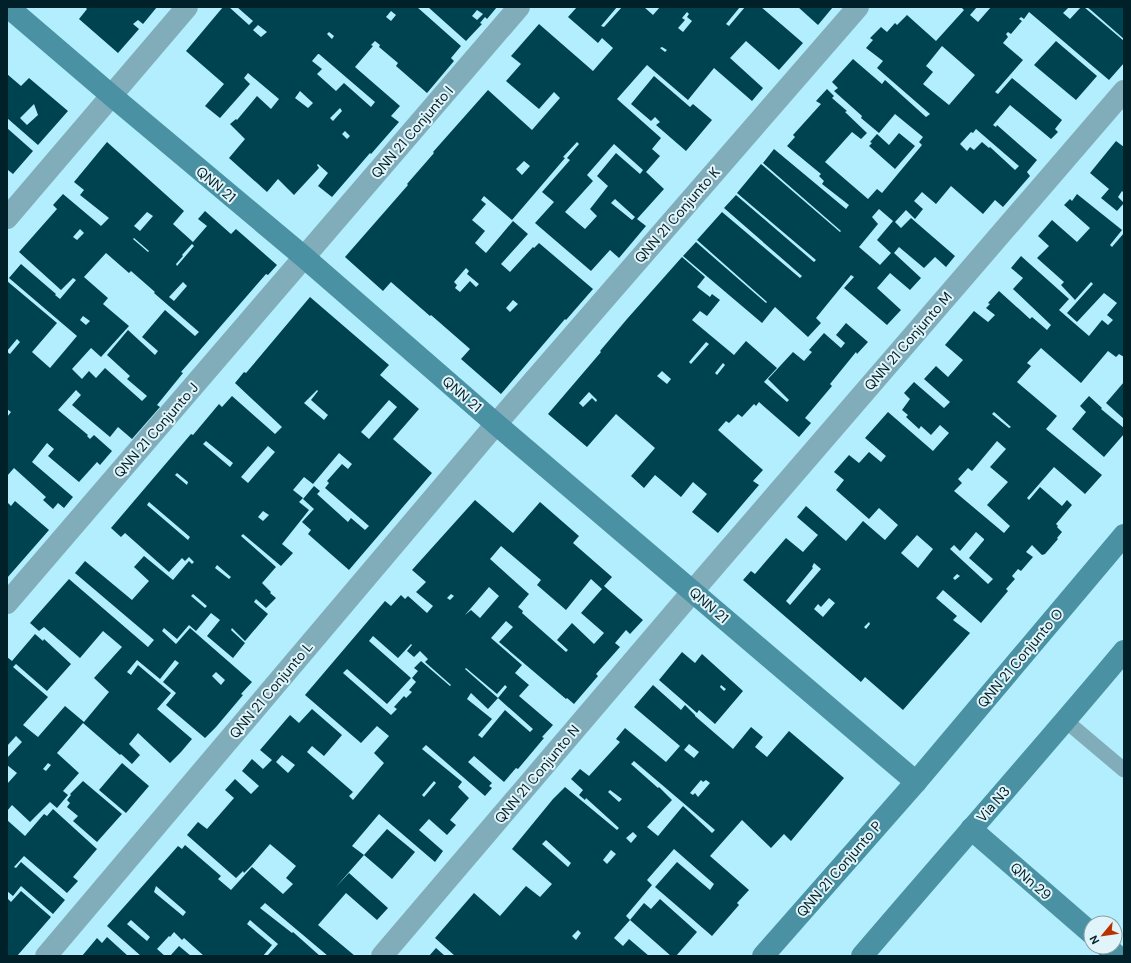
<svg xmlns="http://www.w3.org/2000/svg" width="1131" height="963" font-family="'DM Sans',sans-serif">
  <rect width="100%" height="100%" fill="#b3eefe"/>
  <g fill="#004350" fill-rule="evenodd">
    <polygon points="85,7 157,7 143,24 138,20 133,24 139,29 118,53 79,19 87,9"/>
    <path d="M223,7H229L249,25L253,21L237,7H417L461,46L451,58L454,61L427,93L396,66L398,63L379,47L380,45L375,41L371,45L373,46L355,67L400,106L391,116L399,122L371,154L370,153L332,197L318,186L328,173L318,164L317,165L319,168L294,195L278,179L267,192L229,158L245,139L230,124L236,119L237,120L257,96L271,109L279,99L248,73L244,78L250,84L220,118L205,106L224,84L186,51ZM391,11L396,15L391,21L386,17ZM258,25L267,32L261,37L253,30ZM329,32L334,36L332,39L327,34ZM318,54H319L375,102L371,107L344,83L336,91L317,74L322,69L312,61ZM300,91L313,103L308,108L295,98ZM340,108L342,111L333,121L330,118ZM345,131L350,136L347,139L342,134Z"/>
    <path d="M428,7H497L487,19L485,17L480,23L482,24L466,41ZM477,10L483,14L477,20L472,16Z"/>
    <path d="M577,7H617L601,26L604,27L622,7H644L653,15L660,7H740L726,24L729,26L745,7H761L803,43L779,70L746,41L730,58L763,88L752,101L714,68L688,100L647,65L617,99L661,138L652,149L660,156L646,172L664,189L637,219L646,226L619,258L610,250L591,271L535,223L554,202L542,192L570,160L567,158L579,144L577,142L563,157L565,158L512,220L484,196L481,200L486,204L472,220L485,231L475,243L486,253L513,221L528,234L501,264L510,272L533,247L534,248L539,243L593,289L566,320L565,319L501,394L461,359L470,349L431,315L430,316L391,282L383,291L345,257L408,185L407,184L434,153L433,152L488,90L532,130L560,98L554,92L539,109L506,81L521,64L511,56L539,24L593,71L613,48L602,38L598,43L568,17ZM687,12L689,14L687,17L692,21L683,32L678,28L685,20L682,18ZM662,47L667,50L665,52L660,48ZM614,144L643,170L640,174L616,153L597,176L608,186L590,209L597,216L585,229L565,212L593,181L587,175ZM524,161L530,166L522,175L516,169ZM615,199L635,217L632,220L611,203ZM466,268L469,271L467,274L479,284L476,287L470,281L460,292L455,288L457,285L454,282ZM513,300L518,304L510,312L506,308Z"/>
    <polygon points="798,7 833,7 818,25"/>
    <path d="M961,7H977L970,15L978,22L991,7H1069L1063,13L1070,19L1081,7H1084L1124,41V63L1109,80L1029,12L1024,19L1021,17L1019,19L1022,21L1011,34L1008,32L1006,34L1008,37L1003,43L1023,60L995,92L998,94L1012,78L1062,120L1055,129L1058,132L1051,139L1010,105L993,125L996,127L997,125L1037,160L1027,172L1030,176L1003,207L995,200L983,214L951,186L936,204L922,192L914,201L923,209L915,219L906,210L895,222L901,228L911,218L955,256L946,267L935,257L924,268L899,247L894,253L921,278L910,290L890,273L877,288L901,310L887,325L844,288L854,277L851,275L816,318L821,323L808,337L775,307L762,323L683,256L696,242L766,303L767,302L697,240L722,212L800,278L802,276L724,208L736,195L814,262L816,260L737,193L761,164L840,232L841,231L763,163L774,149L846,209L849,205L822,184L824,181L819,176L821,174L787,146L795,137L793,135L821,104L816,101L827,89L834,96L832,98L847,111L845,112L867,133L861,139L852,132L825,162L868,199L877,189L882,193L922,145L919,142L923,137L895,114L879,133L861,118L862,116L834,91L838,88L832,82L853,59L882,84L885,80L926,117L930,114L877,68L883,61L866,48L873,40L870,38L881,27L887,32L895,23L897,25L907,15L936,41L964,10ZM942,46L975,75L949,105L923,84L933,72L926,66ZM976,129L1019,166L1015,170L990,147L989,148L982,142L974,150L970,147L967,151L960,144L971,132L973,133ZM879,209L893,221L877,240L891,253L880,265L859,247L878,224L872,217Z"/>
    <polygon points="1087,7 1124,7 1124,39 1092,11"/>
    <polygon points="1056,41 1097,76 1076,100 1034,65"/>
    <path d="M7,74L21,86L29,78L68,111L38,145L7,118ZM34,104L38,115L27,125L20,118Z"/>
    <polygon points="654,76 690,107 693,104 712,120 686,151 656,125 660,122 655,117 651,121 631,104"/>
    <polygon points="7,128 33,151 13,174 8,170 7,171"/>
    <polygon points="899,133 915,146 895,169 869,146 872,143 870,142 877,134 889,145"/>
    <polygon points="1116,141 1124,147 1124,193 1122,191 1118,197 1124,203 1117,211 1101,198 1109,189 1090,173"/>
    <path d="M107,142L184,211L173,224L193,242L207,226L198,219L205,211L231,234L236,229L277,265L268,275L266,274L181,372L183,373L157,405L160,407L132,439L118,427L110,437L72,405L81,395L76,390L58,410L88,435L87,436L90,439L94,435L112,451L100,465L97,462L79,482L48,456L54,449L47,443L32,462L73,497L64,508L58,503L53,509L43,500L46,497L14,468L7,476V417L11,412L7,409V352L10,354L20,342L17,339L7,351V281L57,323L32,352L50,368L77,336L9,278L21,264L56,294L55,295L60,299L76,280L73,278L61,290L19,252L57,209L53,205L63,194L101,226L109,218L80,195L84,190L74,182ZM147,212L153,216L140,231L134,226ZM80,229L84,233L77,240L73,237ZM134,238L149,251L148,252L133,239ZM192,244L194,246L177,266L176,264L183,256L182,255ZM106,253L129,273L131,271L155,292L154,293L199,332L195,336L165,310L142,337L158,351L155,355L128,330L107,355L130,376L127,379L147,396L142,401L105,368L96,378L89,371L82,379L72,369L91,348L101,357L129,326L103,304L108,298L84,277ZM183,282L187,286L174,301L169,297ZM83,316L90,321L86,325L80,320Z"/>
    <path d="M1077,194L1122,230L1110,245L1112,247L1124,233V357L1119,354L1116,357L1108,351L1081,383L1041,348L1027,363L1031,366L1017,382L1057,416L1046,429L1102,475L1085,494L1054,467L1027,498L1029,500L1040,487L1062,506L1067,500L1072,505L1056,524L1058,526L1057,527L1062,532L1057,538L1058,539L1045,554L1042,555L1032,545L1026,552L1033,557L1021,571L1018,569L1012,576L1015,579L1006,589L1008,591L981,623L943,590L936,598L957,616L953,620L970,633L903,710L865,677L861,682L743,580L751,571L755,574L786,538L803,552L818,535L797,517L806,506L846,541L863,521L885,540L898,525L879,508L869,519L836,490L844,480L834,472L849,455L859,463L869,452L881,462L886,456L865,438L888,412L933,451L949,433L940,425L931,435L921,426L919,429L906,417L908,415L902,410L910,399L904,393L914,382L944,408L950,402L924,379L936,366L948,377L963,360L945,345L974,311L988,322L995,315L986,308L990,304L988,303L999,291L1030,319L1032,317L1047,330L1051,325L1013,289L1023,278L1011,268L1021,256L1069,299L1059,310L1089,336L1102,320L1108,325L1113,320L1107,315L1117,303L1104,293L1077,322L1067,313L1093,284L1091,282L1075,300L1061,285L1064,282L1037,258L1049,246L1038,236L1052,220L1077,242L1090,228L1064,205L1070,199L1072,201ZM994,412L1011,427L1009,428L992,414ZM997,441L1006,449L990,467L1008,482L987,505L1010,526L1004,533L954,491L962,483L958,479L968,468L972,471ZM976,532L984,539V540L969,558L993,579L988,584L950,549L954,545L960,551ZM917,535L933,549L918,568L901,553ZM814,563L821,569L790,605L786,601L813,568L812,567ZM957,574L960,576L955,580L953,578ZM829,598L835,603L823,617L814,609L818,604L821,607ZM869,622L870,624L866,629L864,627Z"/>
    <path d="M682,257L705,277L697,287L710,297L712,294L720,300L707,316L700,311L692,320L734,355L746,341L777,368L764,382L787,402L789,400L768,379L793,352L804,361L812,352L809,350L824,333L841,348L845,343L836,335L846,323L868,342L857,354L856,352L830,384L832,386L805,418L811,423L799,437L759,402L756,406L754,404L742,417L738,414L729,423L726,421L718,430L763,470L753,481L759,485L718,533L692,512L707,494L693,482L681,497L655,475L644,488L631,476L655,448L616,414L587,447L548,414L601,352L600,351L627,319ZM706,342L709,344L691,364L689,362ZM723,363L725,365L717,375L715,373ZM662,371L671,379L667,384L657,376ZM589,392L597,400L596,402L592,398L583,407L579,403Z"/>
    <path d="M310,297L389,365L380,375L419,409L393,439L432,473L349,570L308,534L311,530L302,522L314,509L303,499L314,486L320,491L317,494L348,522L351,518L365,530L369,526L325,488L329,483L327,481L342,464L348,469L352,464L339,453L313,484L304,477L293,490L303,498L299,502L309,510L282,544L293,553L281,566L243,534L241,536L276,567L262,583L271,592L270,593L276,598L266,608L256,599L254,602L268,614L245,641L232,628L231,630L245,643L233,658L207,636L220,620L211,613L196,631L189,625L177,639L164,628L162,631L176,644L190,628L252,682L241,694L243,695L216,727L205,738L166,705L176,693L163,682L179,663L175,660L160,679L137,660L127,672L131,675L138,665L171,693L157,709L192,739L181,752L170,763L138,733L129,744L140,755L132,764L121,754L120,755L83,723L57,753L79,773L63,791L68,795L57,808L50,802L30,822L12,805L7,811V784L17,773L7,765V758L22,742L16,736L7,746V657L12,661L35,634L43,641L44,639L71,664L47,691L16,664L13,667L48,697L23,725L38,737L65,706L84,722L109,692L94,678L122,647L103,631L80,658L44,627L39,631L30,623L69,579L148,647L154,640L75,573L85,561L132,600L149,581L134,567L144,556L173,580L189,561L192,564L194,562L189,557L185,561L182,558L169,572L125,533L121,537L111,528L191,434L193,435L219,404L222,407L232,396L275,434L282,427L235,383L244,372L246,373ZM317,390L318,391L311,400L328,415L324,420L304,403ZM389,400L397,407L369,439L361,432ZM206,441L233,463L230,467L203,444ZM268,446L275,452L248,483L241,477ZM177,473L188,482L187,485L175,475ZM149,502L190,537L188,540L147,505ZM263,511L269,515L263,521L258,517ZM217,565L231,577L229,579L215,568ZM193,594L207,606L205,608L191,596ZM216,672L225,680L221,685L212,676ZM48,763L51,765L46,771L43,769Z"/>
    <polygon points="1124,382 1124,419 1106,403"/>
    <polygon points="1089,396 1102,408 1101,409 1124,428 1124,434 1104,457 1072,429 1086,412 1080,406"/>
    <path d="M475,500L513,533L540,502L579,536L573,543L612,577L604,586L643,620L630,634L626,630L615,643L620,647L596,674L598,676L574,704L567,698L566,699L499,642L513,627L506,621L491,638L522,665L515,673L529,685L519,696L553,725L542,737L544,738L518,769L516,768L504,782L474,756L468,762L492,783L489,786L492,788L485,796L426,745L422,749L461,781L462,782L458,787L469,798L450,820L456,825L447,835L429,819L419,830L443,851L435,862L379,814L352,846L364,855L335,888L349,873L388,908L377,920L346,893L318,925L355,956H328L265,903L260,908L292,933L293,932L320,956H267L278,944L250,920L247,924L272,945L263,956H204L184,938L182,940L174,932L170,937L169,936L157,949L165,956H141L107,926L178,846L182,849L185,845L221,876L218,879L231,890L252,867L283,894L293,884L286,878L296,866L270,844L251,866L244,873L243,871L236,878L187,835L198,822L207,829L234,798L225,790L235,779L251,794L259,786L242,771L252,759L263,769L272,760L260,750L290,715L299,723L312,709L342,735L324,756L312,746L307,752L353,792L349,796L353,800L384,763L374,753L389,736L377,726L361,743L305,695L385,601L391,606L401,595L405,599L408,596L427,613L433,606L416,592L426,582L412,570ZM501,546L541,580L537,585L566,610L591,579L602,589L581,613L604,633L594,644L572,623L557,640L568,650L566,652L522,613L523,611L518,607L529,594L490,559ZM489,587L499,596L480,618L471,610L465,615ZM451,594L454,596L450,600L447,598ZM373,636L398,658L411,644L412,645L407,651L414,657L420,651L428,659L425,662L451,685L450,686L421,661L414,668L418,671L412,678L416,682L409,690L412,692L406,698L404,696L394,707L397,709L391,715L343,673L347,669L387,704L411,678L369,641ZM466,668L497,694L505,685L507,687L498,698L465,669ZM471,693L488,709L498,698L533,729L530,732L505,710L482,738L478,735L492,719L467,699ZM282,755L295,765L288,773L276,762ZM434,781L436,783L424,797L422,795ZM156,886L186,912L183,916L154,892ZM131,920L150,937L147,941L127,924Z"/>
    <polygon points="15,501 49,530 7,578 7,502 11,506"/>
    <path d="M682,652L695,663L702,654L743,691L715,724L699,710L697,713L659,680ZM721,685L726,689L724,691L720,687Z"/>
    <path d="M653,685L681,710L685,705L695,715V716L733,749L751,727L763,737L755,747L767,757L789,731L844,778L791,841L784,834L771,848L742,820L710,856L749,890L737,903L739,905L712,936L655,887L677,862L710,890L714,884L674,849L647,880L652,885L626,916L630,920L614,938L623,946L629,939L649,956H455L435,938L474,893L500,916L526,886L540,897L552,884L512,849L553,799L565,787L617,830L619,828L586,798L585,800L579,795L583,790L571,779L580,769L589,776L620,742L616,739L625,728L666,762L680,746L634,707ZM689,744L699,752L694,758L684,750ZM634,761L715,830L712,833L683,806L658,836L647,827L672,800L659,787L658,788L631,764ZM701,780L703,782L706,780L710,783L698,797L695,793L693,795L690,793ZM610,790L622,799L619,802L608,792ZM633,832L637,836L631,843L626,838ZM546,840L571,863L568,867L542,844ZM611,850L616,854L607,864L603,860ZM578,930L581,933L576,940L572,936Z"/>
    <polygon points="122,763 149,786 126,813 99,790"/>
    <polygon points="83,781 122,814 97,842 73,821 78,816 67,807 70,803 67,800 71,795 70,794"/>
    <polygon points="53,809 97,849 73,877 78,881 67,893 24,856 14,867 16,868 21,862 65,900 53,914 21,886 13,896 7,891 7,820 25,836 44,814 47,816"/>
    <polygon points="387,829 415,852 392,879 364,855"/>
    <polygon points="21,891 51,917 17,956 7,956 7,898 11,902"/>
    <polygon points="660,899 697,932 676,956 671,956 630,920 644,903 651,909"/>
    <polygon points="107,937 128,956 82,956 97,938 102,943"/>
    <polygon points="179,946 191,956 170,956"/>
    <polygon points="436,948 445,956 429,956"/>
  </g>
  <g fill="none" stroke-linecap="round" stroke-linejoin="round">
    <polyline stroke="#80adb9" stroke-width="15" points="1066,721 1124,770"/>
    <g stroke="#80adb9" stroke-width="22">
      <polyline points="7,218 187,7"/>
      <polyline points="7,603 519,7"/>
      <polyline points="46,956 496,424 858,7"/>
      <polyline points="382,956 693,591 1124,91"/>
    </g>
    <g stroke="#4a92a3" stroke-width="22">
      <polyline points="8,7 112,96 304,257 496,424 916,782"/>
      <polyline points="971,829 1091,933"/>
      <polyline points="1107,947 1117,956"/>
      <polyline points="763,956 916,782 1124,535"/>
      <path d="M862,956C949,854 1038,754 1124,651"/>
    </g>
  </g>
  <g text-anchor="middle" stroke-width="4" stroke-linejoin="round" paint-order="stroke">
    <g font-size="14" fill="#002129" stroke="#e1f4f9">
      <text transform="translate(412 132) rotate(-49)" y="5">QNN 21 Conjunto I</text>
      <text transform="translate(216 184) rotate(40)" y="5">QNN 21</text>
      <text transform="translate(677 215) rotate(-49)" y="5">QNN 21 Conjunto K</text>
      <text transform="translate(908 341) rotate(-49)" y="5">QNN 21 Conjunto M</text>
      <text transform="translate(462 394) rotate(41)" y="5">QNN 21</text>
      <text transform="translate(156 430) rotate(-49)" y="5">QNN 21 Conjunto J</text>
      <text transform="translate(709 605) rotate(41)" y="5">QNN 21</text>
      <text transform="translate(1020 658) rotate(-50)" y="5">QNN 21 Conjunto O</text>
      <text transform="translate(271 690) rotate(-50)" y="5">QNN 21 Conjunto L</text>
      <text transform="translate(537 774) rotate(-50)" y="5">QNN 21 Conjunto N</text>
      <text transform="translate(993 804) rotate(-49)" y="5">Via N3</text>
      <text transform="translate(839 869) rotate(-49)" y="5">QNN 21 Conjunto P</text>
      <text transform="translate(1031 881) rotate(41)" y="5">QNn 29</text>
    </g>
  </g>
  <rect width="1131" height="963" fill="none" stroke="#002129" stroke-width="16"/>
  <g transform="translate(1103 935) rotate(241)"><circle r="19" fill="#e1f4f9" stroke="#87a0a6"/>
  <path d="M0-3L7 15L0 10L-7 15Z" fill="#ba3100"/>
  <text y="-6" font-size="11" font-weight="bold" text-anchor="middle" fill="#002129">N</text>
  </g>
</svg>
